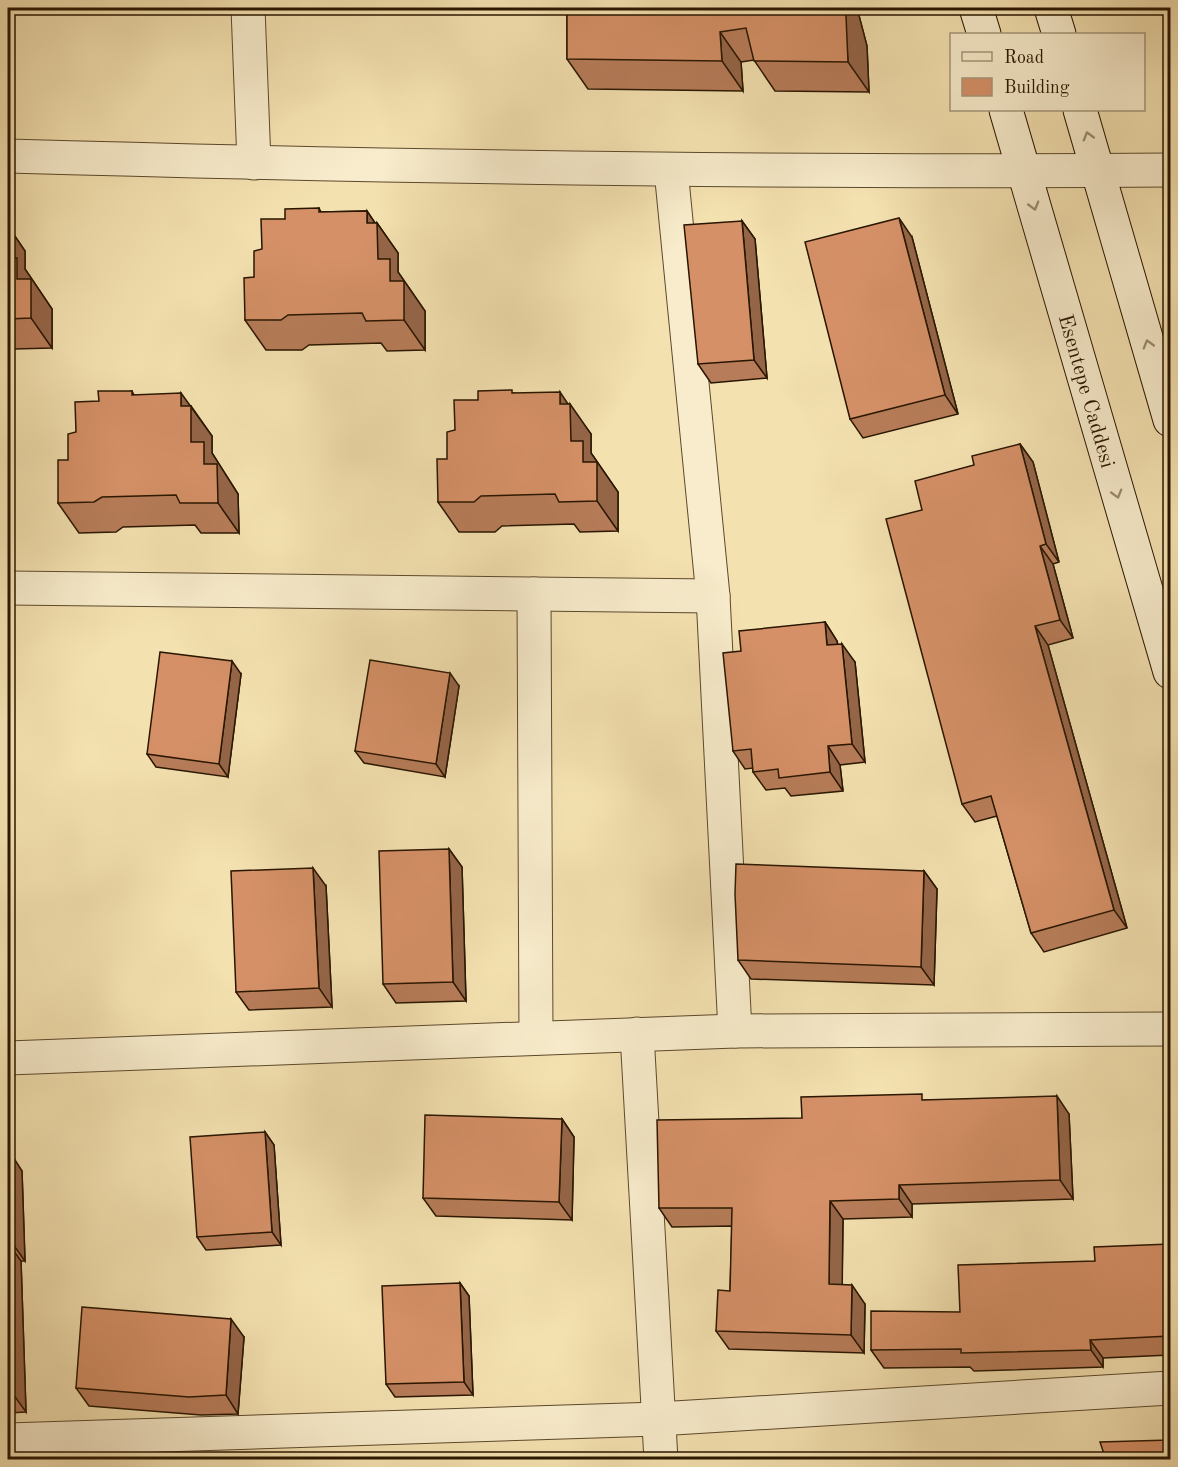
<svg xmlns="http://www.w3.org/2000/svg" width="1178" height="1467" font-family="'Old Standard TT',serif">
  <rect width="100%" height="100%" fill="#f4e1b0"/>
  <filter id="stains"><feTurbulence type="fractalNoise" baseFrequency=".00333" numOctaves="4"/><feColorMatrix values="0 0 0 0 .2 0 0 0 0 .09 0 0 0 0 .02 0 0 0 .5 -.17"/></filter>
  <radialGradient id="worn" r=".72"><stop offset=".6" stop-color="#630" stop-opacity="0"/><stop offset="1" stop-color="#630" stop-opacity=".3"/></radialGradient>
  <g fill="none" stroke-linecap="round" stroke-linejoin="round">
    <g stroke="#5c492c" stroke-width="35">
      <g id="street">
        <polyline points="248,8 254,163"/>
        <path d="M8,156C395,167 783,173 1170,170"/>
        <polyline points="671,170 713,596 735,1031"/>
        <polyline points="8,588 713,596"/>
        <polyline points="534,594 536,1038"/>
        <polyline points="637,1034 661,1460"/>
        <polyline points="8,1058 735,1031 1170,1029"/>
        <polyline points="8,1440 658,1419 1170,1388"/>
      </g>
    </g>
    <g stroke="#291600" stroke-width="35">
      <g id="secondary">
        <polyline points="976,8 984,34"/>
        <polyline points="1051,8 1059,34"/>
        <polyline points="1006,110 1170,672"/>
        <polyline points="1080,110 1170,420"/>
      </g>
    </g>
    <use href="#street" stroke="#f8eccc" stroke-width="33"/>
    <use href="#secondary" stroke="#f8eccc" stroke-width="33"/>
  </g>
  <g fill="#b77c59" stroke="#291600" stroke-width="1.5">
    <polygon points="567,8 857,8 867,46 869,92 775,91 754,60 741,62 743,91 588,89 567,59"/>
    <polygon points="319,208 321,212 367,211 375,223 377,223 398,253 398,272 425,311 425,350 387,351 381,343 309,345 302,350 266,350 245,320 254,277 285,219"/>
    <polygon points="742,221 755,239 767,378 711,383 698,364"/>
    <polygon points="8,226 25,251 25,269 52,309 52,348 14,349 8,341"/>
    <polygon points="912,237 958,414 863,438 850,419"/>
    <polygon points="132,391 134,395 191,406 212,436 212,453 238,494 239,533 201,533 195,525 123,527 116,532 79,533 58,503 76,432 99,401"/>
    <polygon points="514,393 568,404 591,434 591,453 618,492 618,531 580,532 574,524 502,526 495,532 459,532 438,502 455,430 478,400"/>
    <polygon points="1020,444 1033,462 1059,562 1053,564 1073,638 1048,645 1127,928 1044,952 1031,933 997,816 975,822 962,804 922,510 974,465"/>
    <polygon points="825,622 837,641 838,645 855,662 865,762 840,765 843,791 791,796 785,788 766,790 753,772 753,768 745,769 733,751 741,651"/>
    <polygon points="241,674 228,777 156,767 147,754"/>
    <polygon points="459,686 445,777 364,763 355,751"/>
    <polygon points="449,849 462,867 466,1001 396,1003 383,984"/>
    <polygon points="924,871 937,889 934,985 751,979 738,960"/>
    <polygon points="326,886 332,1007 249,1010 236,992"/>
    <polygon points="926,1100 1069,1114 1073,1199 912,1204 912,1217 843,1219 842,1285 865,1304 864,1353 729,1349 716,1331 730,1291 732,1226 672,1227 659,1208 802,1118"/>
    <polygon points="562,1119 574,1137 572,1220 436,1216 423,1198"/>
    <polygon points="265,1132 274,1145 281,1245 206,1250 197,1237"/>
    <polygon points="8,1152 22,1171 25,1261 21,1261 26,1412 8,1413"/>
    <polygon points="1170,1244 1170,1355 1103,1358 1103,1367 974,1371 970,1367 884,1368 871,1350 960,1312 1095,1261"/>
    <polygon points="460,1283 469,1296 473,1395 395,1397 386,1384"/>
    <polygon points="244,1337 238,1414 201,1415 89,1406 76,1388"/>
  </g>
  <g fill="#956548" stroke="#291600" stroke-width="1.5">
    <polygon points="844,8 857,8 867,46 869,92 848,62"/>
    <polygon points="720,32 741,62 743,91 722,61"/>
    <polygon points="367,211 377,226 377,223 398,253 398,272 425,311 425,350 404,320 390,281 378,259 367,223"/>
    <polygon points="899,218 912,237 958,414 945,395"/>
    <polygon points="742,221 755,239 767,378 754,360"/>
    <polygon points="8,226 25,251 25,269 52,309 52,348 31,318 17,279 8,262"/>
    <polygon points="560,392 570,407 570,404 591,434 591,453 618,492 618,531 597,501 571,441 560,404"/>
    <polygon points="181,393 212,436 212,453 238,494 239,533 218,503 191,442 181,406"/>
    <polygon points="1020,444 1033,462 1059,562 1046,544"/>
    <polygon points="1040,546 1053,564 1073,638 1060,620"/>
    <polygon points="825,622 837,641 840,664 827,645"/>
    <polygon points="1035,626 1048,645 1127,928 1114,910"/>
    <polygon points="842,644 855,662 865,762 852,744"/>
    <polygon points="232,661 241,674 228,777 219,764"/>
    <polygon points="450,673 459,686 445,777 436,764"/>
    <polygon points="828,746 840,765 843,791 830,772"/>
    <polygon points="449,849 462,867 466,1001 453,982"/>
    <polygon points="313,868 326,886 332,1007 319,988"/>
    <polygon points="924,871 937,889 934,985 921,967"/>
    <polygon points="1057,1096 1069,1114 1073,1199 1060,1180"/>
    <polygon points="562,1119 574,1137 572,1220 559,1202"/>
    <polygon points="265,1132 274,1145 281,1245 272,1232"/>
    <polygon points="10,1152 22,1171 25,1261 12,1243"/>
    <polygon points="899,1185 912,1204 912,1217 899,1199"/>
    <polygon points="830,1201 843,1219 842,1303 829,1284"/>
    <polygon points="8,1243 21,1261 26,1412 13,1394"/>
    <polygon points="460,1283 469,1296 473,1395 464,1382"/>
    <polygon points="852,1285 865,1304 864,1353 851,1335"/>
    <polygon points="231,1319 244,1337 238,1414 226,1395"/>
    <polygon points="1090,1340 1103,1358 1103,1367 1091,1350"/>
  </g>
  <g fill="#d59067" stroke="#291600" stroke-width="1.5">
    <polygon points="567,8 844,8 846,16 848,62 754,61 746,28 720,32 722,61 567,59"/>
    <polygon points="319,208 319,212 367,211 367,223 377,223 378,259 390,259 390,281 404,281 404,320 366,321 362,313 288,315 281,320 245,320 244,278 254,277 254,251 262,249 261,219 285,219 285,209"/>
    <polygon points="899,218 945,395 850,419 805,242"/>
    <polygon points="742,221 754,360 698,364 684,225"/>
    <polygon points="8,258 17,258 17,279 31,279 31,318 8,319"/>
    <polygon points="512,390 512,393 560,392 560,404 570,404 571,441 583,441 583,462 597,462 597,501 559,502 555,494 481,496 474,502 438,502 437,459 447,459 447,432 455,430 454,400 478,400 478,391"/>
    <polygon points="98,391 132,391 132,395 181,393 181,406 191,406 191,442 204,442 204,464 217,464 218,503 180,503 176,495 102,497 94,502 58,503 58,460 68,460 68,434 76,432 75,402 99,401"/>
    <polygon points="1020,444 1046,544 1040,546 1060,620 1035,626 1114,910 1031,933 991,796 962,804 886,519 922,510 915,481 974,465 972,456"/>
    <polygon points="825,622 827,645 842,644 852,744 828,746 830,772 779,778 778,769 753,772 751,749 733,751 723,653 741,651 739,631"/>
    <polygon points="160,652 232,661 219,764 147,754"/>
    <polygon points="370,660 450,673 436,764 355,751"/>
    <polygon points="449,849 453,982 383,984 379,851"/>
    <polygon points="736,864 924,871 921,967 738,960 735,894"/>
    <polygon points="313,868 319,988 236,992 231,871"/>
    <polygon points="922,1094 922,1100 1057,1096 1060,1180 899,1185 899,1199 830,1201 829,1284 852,1285 851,1335 716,1331 718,1290 730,1291 732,1208 659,1208 657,1120 802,1118 801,1097"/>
    <polygon points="425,1115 562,1119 559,1202 423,1198"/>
    <polygon points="265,1132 272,1232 197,1237 190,1137"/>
    <polygon points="8,1152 10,1152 12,1243 8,1243 13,1394 8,1394"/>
    <polygon points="1170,1244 1170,1336 1090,1340 1091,1350 961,1353 961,1349 871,1350 871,1311 960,1312 958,1265 1095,1261 1094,1247"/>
    <polygon points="460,1283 464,1382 386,1384 382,1286"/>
    <polygon points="82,1307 231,1319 226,1395 189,1397 76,1388"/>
    <polygon points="1170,1440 1170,1460 1106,1460 1100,1442"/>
  </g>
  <defs><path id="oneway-chevron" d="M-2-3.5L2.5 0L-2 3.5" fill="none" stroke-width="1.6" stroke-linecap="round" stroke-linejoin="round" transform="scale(1.5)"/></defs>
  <g stroke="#9b8c70">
    <use href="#oneway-chevron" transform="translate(1088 136) rotate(-106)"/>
    <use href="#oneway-chevron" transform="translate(1034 206) rotate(74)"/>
    <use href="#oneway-chevron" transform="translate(1148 344) rotate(-106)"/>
    <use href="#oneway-chevron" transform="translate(1117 494) rotate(74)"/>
  </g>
  <g text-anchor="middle" stroke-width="4.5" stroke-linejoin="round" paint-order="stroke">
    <g font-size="21" fill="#291600" stroke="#f8eccc">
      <text transform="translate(1087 391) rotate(74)" y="7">Esentepe Caddesi</text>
    </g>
  </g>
  <rect width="1178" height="1467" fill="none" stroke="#f4e1b0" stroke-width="30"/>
  <rect x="9" y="9" width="1160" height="1449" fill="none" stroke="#291600" stroke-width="3"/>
  <rect x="15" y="15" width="1148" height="1437" fill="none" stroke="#291600" stroke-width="1.5"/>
  <rect x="950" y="33" width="195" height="78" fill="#f8eccc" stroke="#a5967a" stroke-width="1.5"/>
  <rect x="962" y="52" width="30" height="9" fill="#f8eccc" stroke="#a5967a" stroke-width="1.5"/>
  <text x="1004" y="63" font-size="18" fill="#291600">Road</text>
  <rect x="962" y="78" width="30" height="18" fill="#d59067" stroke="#a5967a" stroke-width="1.5"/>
  <text x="1004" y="93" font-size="18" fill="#291600">Building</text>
  <rect width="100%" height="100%" filter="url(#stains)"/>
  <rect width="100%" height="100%" fill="url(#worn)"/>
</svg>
